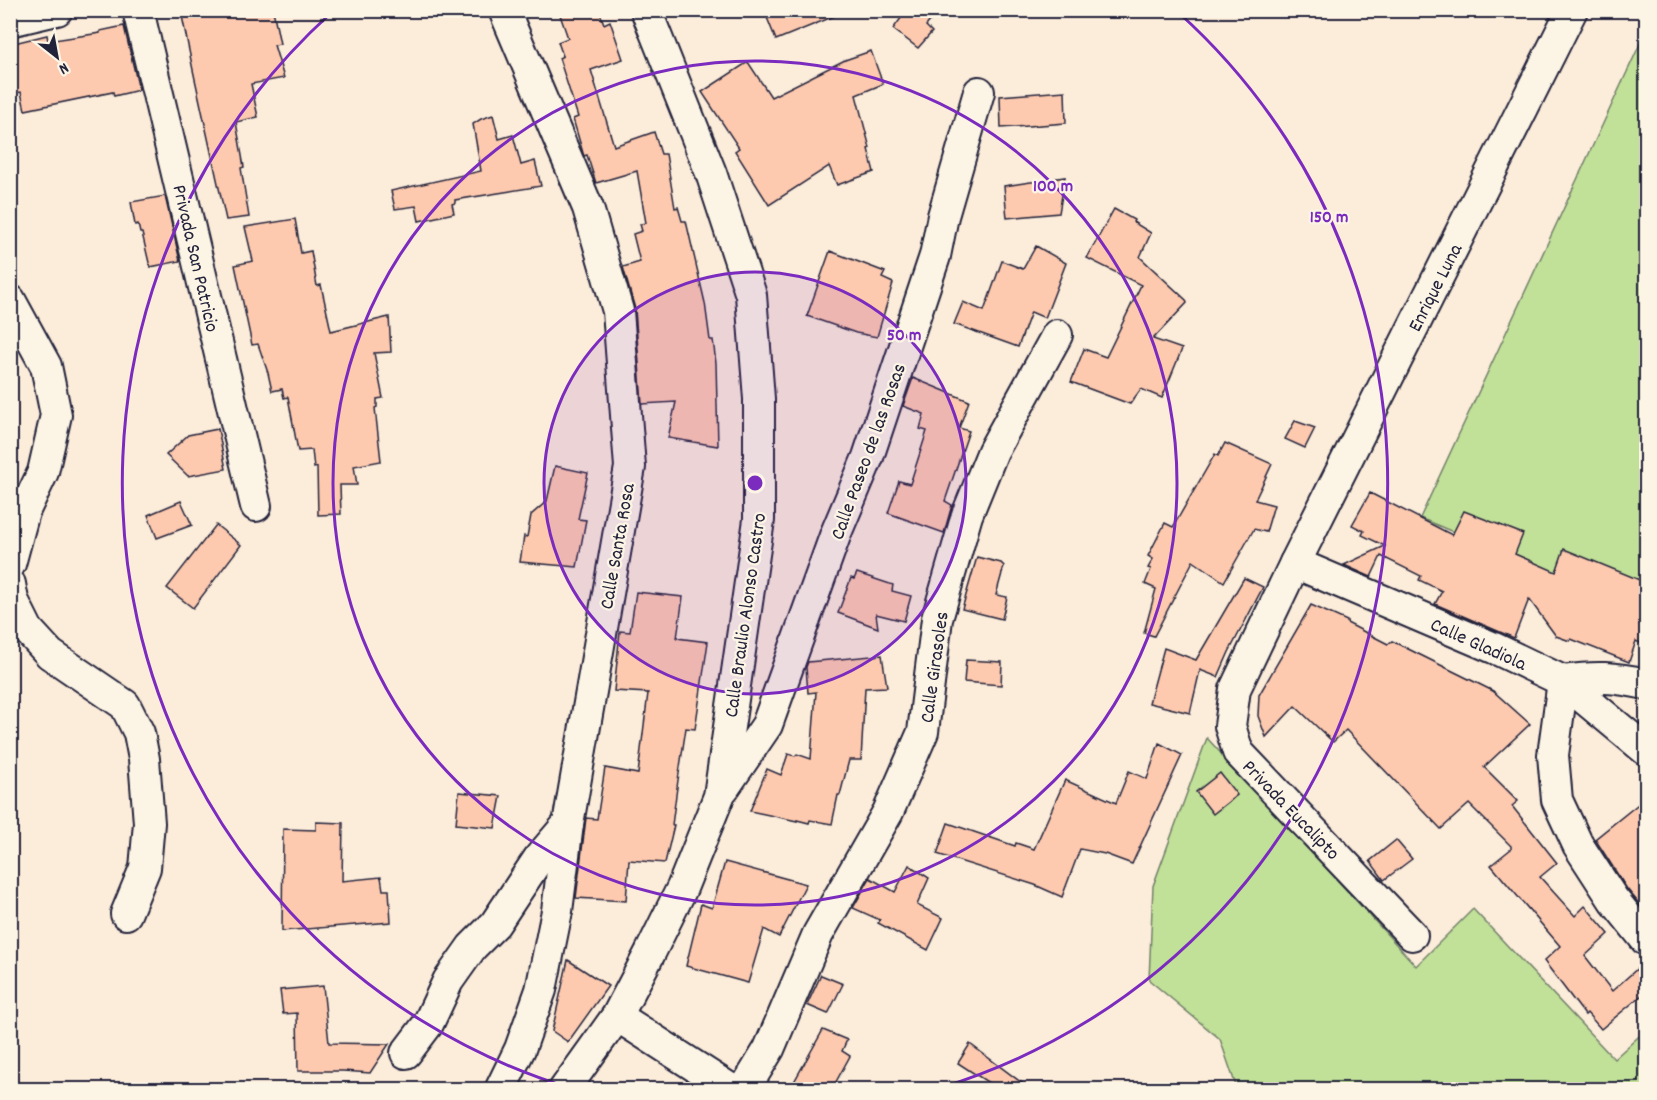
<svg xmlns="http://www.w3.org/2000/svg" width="1657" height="1100" font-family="Dekko,sans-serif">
  <rect width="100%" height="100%" fill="#fcecda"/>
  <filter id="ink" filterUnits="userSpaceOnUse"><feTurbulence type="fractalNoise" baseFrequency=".0167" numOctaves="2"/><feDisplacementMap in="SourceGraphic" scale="12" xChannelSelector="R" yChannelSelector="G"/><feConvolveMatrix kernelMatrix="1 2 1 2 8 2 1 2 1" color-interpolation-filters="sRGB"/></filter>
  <g filter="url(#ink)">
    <g fill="#c1e098" stroke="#72816a" stroke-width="1.5">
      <polygon points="1646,31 1646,613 1420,518"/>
      <polygon points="1207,738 1416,966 1473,909 1614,1059 1646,1030 1646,1089 1237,1089 1220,1039 1149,980 1153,886"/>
    </g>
    <g fill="#fecaaf" stroke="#22223b" stroke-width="1.5">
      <polygon points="205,10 273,10 280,44 274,45 284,78 251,84 258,117 236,122 244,167 241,168 249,217 226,220 193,70 182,16"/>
      <polygon points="574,10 599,10 604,24 610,21 623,59 591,70 614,146 654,132 661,154 666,154 675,208 678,207 682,221 686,221 705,303 710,340 713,340 716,363 718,446 668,438 676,402 642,404 635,309 623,267 640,262 633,234 642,231 640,224 646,223 637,171 596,183 587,155 584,156 583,153 573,119 578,117 559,58 563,56 558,42 568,38 560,15"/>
      <polygon points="764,10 847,10 847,11 776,40"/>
      <polygon points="907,10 939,10 926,26 932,32 918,48 893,29"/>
      <polygon points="124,26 139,90 114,96 113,92 25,110 21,92 10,94 10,44 47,35 48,41 100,33 100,31"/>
      <polygon points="871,51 883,84 856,95 870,148 868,149 874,172 837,185 829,166 769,205 735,151 739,148 702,92 748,62 771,97 845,60"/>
      <polygon points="1065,91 1066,123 1001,128 1000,96"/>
      <polygon points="493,115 499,139 513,135 521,165 535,161 541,186 455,200 455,203 452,204 454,213 419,221 416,206 395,209 391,191 481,171 473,124 481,119"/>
      <polygon points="1065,177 1059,213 1007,218 1004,186"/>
      <polygon points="165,196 180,261 150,267 142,233 140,233 138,224 135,225 131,202"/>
      <polygon points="1114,209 1134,220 1133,222 1151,233 1140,257 1186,300 1187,303 1153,339 1182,349 1162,398 1141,389 1130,404 1071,382 1084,349 1106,357 1141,285 1087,258"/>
      <polygon points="295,219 301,253 311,251 317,286 321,285 331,331 389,317 391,352 374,353 383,398 377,399 377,407 375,408 381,461 354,466 357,485 340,485 341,514 318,515 317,467 314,468 312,450 298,451 288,397 284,398 282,389 272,391 268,373 258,344 252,345 235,265 253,261 245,227"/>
      <polygon points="1036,246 1066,263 1045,318 1031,312 1018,347 954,324 963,302 984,311 1002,261 1023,269"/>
      <polygon points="830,251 885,272 882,278 893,283 877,337 856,333 807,316"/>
      <polygon points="913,378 969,401 959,428 969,431 945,501 952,505 944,533 888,513 899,481 910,484 927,431 920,429 924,414 903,406"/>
      <polygon points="1295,421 1315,428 1305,448 1285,439"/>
      <polygon points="218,429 226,469 188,476 166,455 188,435"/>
      <polygon points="1225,443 1272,464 1255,500 1274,505 1266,532 1254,529 1224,582 1193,561 1154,636 1144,633 1156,589 1145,584 1151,569 1148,568 1153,559 1148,556 1165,523 1173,527 1215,454 1218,456"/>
      <polygon points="555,466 588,473 578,519 586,520 577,567 520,562 524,536 527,537 531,515 547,501"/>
      <polygon points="1370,493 1452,535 1464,511 1523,534 1515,554 1556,572 1564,549 1647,583 1647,646 1636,641 1629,662 1571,639 1570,641 1556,636 1529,599 1514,638 1435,604 1442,591 1419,580 1421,576 1381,556 1371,577 1344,565 1385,546 1362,535 1364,531 1352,525"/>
      <polygon points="181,501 192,525 157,538 148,515"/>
      <polygon points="216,525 241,545 193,608 167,588"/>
      <polygon points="977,557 1001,563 1004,566 996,595 1007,597 1002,619 962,609"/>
      <polygon points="857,573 893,585 892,591 911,596 904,621 876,614 878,628 838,613 851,578 854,579"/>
      <polygon points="1244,578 1263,587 1229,652 1218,677 1200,670 1190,713 1149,703 1164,648 1196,660"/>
      <polygon points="636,592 683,597 677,638 708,642 695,729 686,728 678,780 672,825 674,825 665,863 629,860 626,901 576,898 586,818 597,819 605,768 638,774 648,693 614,691 620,631 630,632"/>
      <polygon points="1311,605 1347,621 1347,623 1388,644 1392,641 1493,691 1530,724 1484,767 1518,801 1512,806 1557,863 1540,877 1575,916 1585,906 1609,934 1585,956 1612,991 1647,960 1647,991 1601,1029 1587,1013 1585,1015 1544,961 1560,946 1491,865 1511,849 1511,846 1469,804 1441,829 1346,730 1333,742 1295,706 1266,737 1258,716 1259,695"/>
      <polygon points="882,655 887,687 865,688 861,760 849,760 840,795 838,795 832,824 810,820 809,823 797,820 797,821 750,811 767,769 781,775 788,754 795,756 797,754 811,759 816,692 808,693 806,667 808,662"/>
      <polygon points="966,660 1002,662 1001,685 964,682"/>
      <polygon points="1159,743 1182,755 1132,864 1105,854 1080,849 1062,897 1035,885 937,854 948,823 1015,846 1016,843 1034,849 1065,780 1116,803 1129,771 1147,779"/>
      <polygon points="1220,773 1237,795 1213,814 1196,792"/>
      <polygon points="459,792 501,796 495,828 456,824"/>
      <polygon points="1647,797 1647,913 1627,889 1595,839"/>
      <polygon points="316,822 343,823 342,881 381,877 383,890 389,890 391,922 282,931 283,829 316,830"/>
      <polygon points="1396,840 1412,859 1384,880 1370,861"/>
      <polygon points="725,862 806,884 779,937 764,929 748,983 686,966 701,904 712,908"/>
      <polygon points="909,865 929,878 917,905 943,918 928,950 878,923 880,920 853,908 870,878 895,892"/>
      <polygon points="568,960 608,986 568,1042 552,1031"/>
      <polygon points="821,975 843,984 828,1014 807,1005"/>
      <polygon points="323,986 329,1043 389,1044 370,1073 343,1071 298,1071 297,1013 283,1014 280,990"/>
      <polygon points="823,1030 847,1040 842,1051 850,1056 832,1089 790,1089"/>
      <polygon points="970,1044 1030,1089 998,1089 958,1063"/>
    </g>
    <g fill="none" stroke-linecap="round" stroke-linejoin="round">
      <g stroke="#22223b" stroke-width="34">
        <g id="street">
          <polyline points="138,10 256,506"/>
          <polyline points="10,21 57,10"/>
          <polyline points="10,300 46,366 56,415 43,472 24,512 10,564"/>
          <polyline points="1295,563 1494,648 1563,681 1646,750"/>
          <polyline points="10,584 13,600 28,630 50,654 125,705 139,733 144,759 149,823 145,868 126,914"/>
          <path d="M1646,684C1614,677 1596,676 1563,681L1553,755L1557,800L1578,845L1613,899L1646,940"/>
          <polyline points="724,788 767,725 836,533 868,457 935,256 943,216 979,92"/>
          <polyline points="1412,935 1238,752 1230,726 1235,689 1295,563 1572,10"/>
          <polyline points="617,1016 732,1090"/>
          <polyline points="406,1053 428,1024 448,981 472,947 495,924 539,858 568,824"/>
          <polyline points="500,1090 520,1049 541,990 557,911 568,824 630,467 618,311 588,208 504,10"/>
          <polyline points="564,1090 617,1016 650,953 682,888 719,796 759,520 759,399 751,295 711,173 646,10"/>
          <polyline points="744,1090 769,1049 818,934 888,812 923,732 937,619 967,515 993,451 1057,335"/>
        </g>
      </g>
      <use href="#street" stroke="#fcf5e5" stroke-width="30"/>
    </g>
  </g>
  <circle cx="755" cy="483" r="211" fill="#7b2cbf" fill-opacity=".12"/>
  <g fill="none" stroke="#7b2cbf" stroke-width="3">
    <circle cx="755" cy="483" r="211"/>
    <circle cx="755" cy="483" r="422"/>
    <path d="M570 1088A633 633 0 0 1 331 13M1179 13A633 633 0 0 1 940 1088"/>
  </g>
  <g text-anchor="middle" stroke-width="4.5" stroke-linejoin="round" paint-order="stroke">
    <g font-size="20" fill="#22223b" stroke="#fcf5e5">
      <text transform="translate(197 258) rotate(77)" y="7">Privada San Patricio</text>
      <text transform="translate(1434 287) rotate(-63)" y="7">Enrique Luna</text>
      <text transform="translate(867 451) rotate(-70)" y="7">Calle Paseo de las Rosas</text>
      <text transform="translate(616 546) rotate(-80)" y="7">Calle Santa Rosa</text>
      <text transform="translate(744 615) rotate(-82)" y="7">Calle Braulio Alonso Castro</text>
      <text transform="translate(1479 643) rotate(24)" y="7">Calle Gladiola</text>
      <text transform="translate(933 667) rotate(-82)" y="7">Calle Girasoles</text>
      <text transform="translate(1292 809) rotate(46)" y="7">Privada Eucalipto</text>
    </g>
  </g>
  <circle cx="755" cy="483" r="9" fill="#7b2cbf" stroke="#fcf5e5" stroke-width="3"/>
  <g font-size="18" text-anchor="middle" font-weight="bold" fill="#7b2cbf" stroke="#fcf5e5" stroke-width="4.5" stroke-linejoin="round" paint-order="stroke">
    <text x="1053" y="191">100 m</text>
    <text x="1329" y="222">150 m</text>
    <text x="904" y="340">50 m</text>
  </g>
  <rect width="1657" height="1100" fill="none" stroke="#fcf5e5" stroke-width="36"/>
  <rect x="18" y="18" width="1621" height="1064" fill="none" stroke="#22223b" stroke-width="2" filter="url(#ink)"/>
  <g transform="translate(57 57) rotate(149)" stroke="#fcf5e5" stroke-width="4.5" paint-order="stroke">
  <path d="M0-4.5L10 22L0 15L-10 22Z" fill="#22223b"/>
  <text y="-9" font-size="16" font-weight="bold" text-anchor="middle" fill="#22223b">N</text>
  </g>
</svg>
